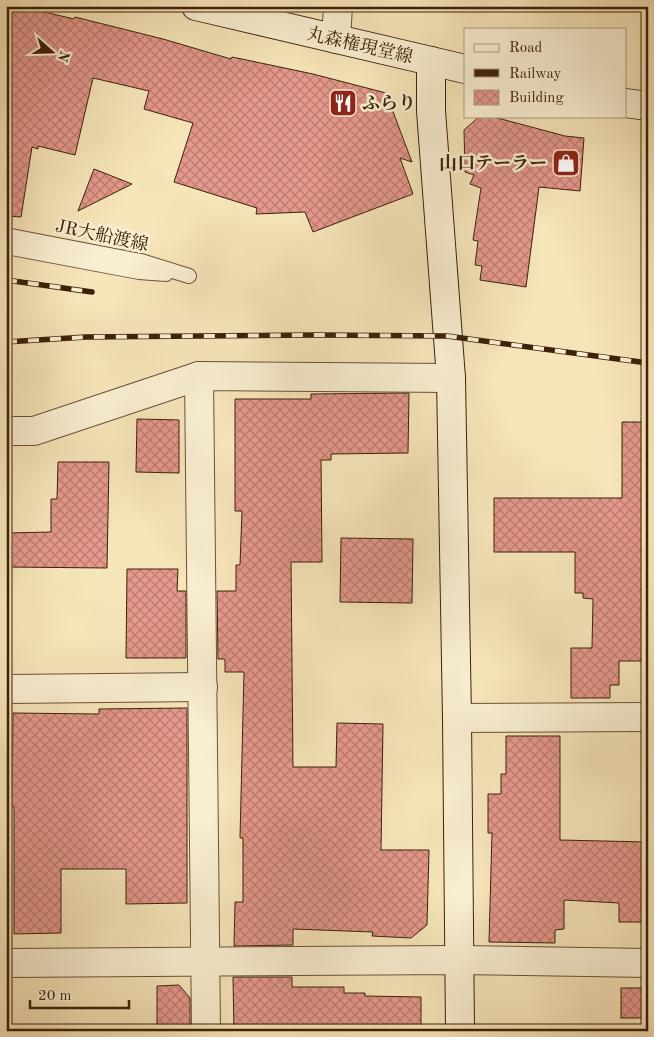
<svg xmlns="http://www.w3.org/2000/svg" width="654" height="1037" font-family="'Old Standard TT','Noto Serif JP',serif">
  <defs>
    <pattern id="building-cross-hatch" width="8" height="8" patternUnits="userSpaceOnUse" patternTransform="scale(1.25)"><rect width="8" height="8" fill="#e5988d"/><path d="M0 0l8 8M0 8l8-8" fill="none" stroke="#bb7c71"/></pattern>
  </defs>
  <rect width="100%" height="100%" fill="#f6e5b9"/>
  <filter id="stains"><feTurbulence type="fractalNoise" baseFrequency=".004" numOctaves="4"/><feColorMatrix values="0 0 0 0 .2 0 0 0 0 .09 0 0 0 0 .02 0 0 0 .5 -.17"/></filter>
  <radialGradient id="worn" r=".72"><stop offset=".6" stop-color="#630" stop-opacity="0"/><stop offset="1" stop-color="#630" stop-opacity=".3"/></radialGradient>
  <g fill="url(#building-cross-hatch)" stroke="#3c2108">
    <polygon points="6,6 19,6 74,19 75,17 163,39 231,59 232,57 313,74 386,93 412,162 400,158 413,194 313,232 305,212 256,214 257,208 174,182 193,123 144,109 149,91 93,78 75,155 38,146 38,149 32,147 21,217 6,216"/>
    <polygon points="480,116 490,116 565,136 584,138 580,191 539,187 526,287 480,280 482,266 475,265 478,241 473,240 481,188 470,184 474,175 465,172 464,130"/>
    <polygon points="94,169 132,184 78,211"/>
    <polygon points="409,393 408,453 331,454 331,460 321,460 322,562 291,562 293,767 336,767 337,723 383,724 381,850 429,850 427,925 411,938 372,936 373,932 293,929 293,945 234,946 235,902 243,902 243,838 240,838 244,672 225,672 225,659 218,659 217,591 236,591 236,565 240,565 242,511 235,511 235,399 311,399 311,394"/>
    <polygon points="137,419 179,420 179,473 136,472"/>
    <polygon points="622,422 648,422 648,661 619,661 619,685 610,685 610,698 571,698 571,648 592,648 593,599 583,598 583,593 575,593 575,552 494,552 494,498 622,498"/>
    <polygon points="58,462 109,462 107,568 6,567 6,533 51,532 51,499 57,499"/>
    <polygon points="341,538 413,539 412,603 340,602"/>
    <polygon points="127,569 178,569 177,591 186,591 186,658 126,658"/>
    <polygon points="187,708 187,903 126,904 126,869 61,869 61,933 14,934 14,807 12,807 13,713 99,714 99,709"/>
    <polygon points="506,736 560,736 560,840 648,842 648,922 619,922 619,903 564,900 564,929 555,930 555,943 489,942 492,833 488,833 488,794 501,794 501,774 506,774"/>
    <polygon points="233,977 292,977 292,987 344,987 344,993 365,993 365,996 421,997 421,1031 234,1031"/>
    <polygon points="179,985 190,998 190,1026 157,1026 157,986"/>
    <rect x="621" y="988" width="27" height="30"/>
  </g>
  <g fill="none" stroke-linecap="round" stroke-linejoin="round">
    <g stroke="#6a5234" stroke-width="16">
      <g id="lane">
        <polyline points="6,235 141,261 189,276"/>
        <polyline points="6,247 139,272 166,274"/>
      </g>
    </g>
    <g stroke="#6a5234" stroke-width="30">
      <g id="street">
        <polyline points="336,39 338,6"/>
        <polyline points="199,376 206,1031"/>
        <polyline points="6,431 34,431 199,376 451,378"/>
        <polyline points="6,689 203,687"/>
        <polyline points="457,718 648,717"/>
        <polyline points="6,963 459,960 648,963"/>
      </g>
    </g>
    <g stroke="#3c2108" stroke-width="30">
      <g id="secondary">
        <polyline points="196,6 465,69"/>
        <polyline points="431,61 431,111 451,378 457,718 460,1031"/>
        <polyline points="625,103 648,106"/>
      </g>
    </g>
    <use href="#lane" stroke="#f9eed2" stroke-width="14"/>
    <use href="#street" stroke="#f9eed2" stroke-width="28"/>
    <use href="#secondary" stroke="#f9eed2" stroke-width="28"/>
    <g stroke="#3c2108" stroke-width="5.5">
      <g id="rail">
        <polyline points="6,280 92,292"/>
        <polyline points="6,342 86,337 317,335 447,336 648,363"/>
      </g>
    </g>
    <use href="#rail" stroke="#f9eed2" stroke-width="4" stroke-dasharray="11" stroke-linecap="butt"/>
  </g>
  <defs>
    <g id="restaurant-square" transform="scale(1.4375)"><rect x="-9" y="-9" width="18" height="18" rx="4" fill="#8f2418" stroke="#f9eed2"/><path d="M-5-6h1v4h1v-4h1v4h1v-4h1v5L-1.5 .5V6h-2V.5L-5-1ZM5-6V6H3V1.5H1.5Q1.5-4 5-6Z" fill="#fff"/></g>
    <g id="shop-square" transform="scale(1.4375)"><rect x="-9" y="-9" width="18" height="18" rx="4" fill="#8f2418" stroke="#f9eed2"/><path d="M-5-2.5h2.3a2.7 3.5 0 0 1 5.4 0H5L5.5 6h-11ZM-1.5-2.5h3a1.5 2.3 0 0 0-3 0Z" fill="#fff"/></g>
  </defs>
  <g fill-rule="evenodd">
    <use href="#restaurant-square" x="343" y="103"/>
    <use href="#shop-square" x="566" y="163"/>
  </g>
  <g text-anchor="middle" stroke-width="5" stroke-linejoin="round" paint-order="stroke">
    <g font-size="18" fill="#3c2108" stroke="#f9eed2">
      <text transform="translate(360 45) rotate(13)" y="6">丸森権現堂線</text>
      <text transform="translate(102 235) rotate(12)" y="6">JR大船渡線</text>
    </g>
    <g font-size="18" font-weight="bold" fill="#3c2108" stroke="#f9eed2" text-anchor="start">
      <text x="362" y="109">ふらり</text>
      <text x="547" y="169" text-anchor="end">山口テーラー</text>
    </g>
  </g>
  <rect width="654" height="1037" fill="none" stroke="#f6e5b9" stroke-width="25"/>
  <rect x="8" y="8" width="639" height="1022" fill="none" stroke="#3c2108" stroke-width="2.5"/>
  <rect x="12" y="12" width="629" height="1012" fill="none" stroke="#3c2108"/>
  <rect x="464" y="28" width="162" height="90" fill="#f9eed2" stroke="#ad9c81"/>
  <rect x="474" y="44" width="25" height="8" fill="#f9eed2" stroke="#ad9c81"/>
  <text x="509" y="52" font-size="15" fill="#3c2108">Road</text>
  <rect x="474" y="69" width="25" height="8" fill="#3c2108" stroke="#ad9c81"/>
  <text x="509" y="78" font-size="15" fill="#3c2108">Railway</text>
  <rect x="474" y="90" width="25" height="15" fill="url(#building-cross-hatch)" stroke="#ad9c81"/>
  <text x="509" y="102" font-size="15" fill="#3c2108">Building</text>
  <g transform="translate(52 52) rotate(110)" stroke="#f9eed2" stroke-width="4" paint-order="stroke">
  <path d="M0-4L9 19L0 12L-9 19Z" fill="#3c2108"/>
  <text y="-8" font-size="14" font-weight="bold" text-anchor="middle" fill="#3c2108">N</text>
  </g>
  <path d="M30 1000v8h99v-8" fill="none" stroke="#3c2108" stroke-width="2.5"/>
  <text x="38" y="1000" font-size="15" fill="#3c2108" stroke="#f9eed2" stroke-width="4" paint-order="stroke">20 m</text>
  <rect width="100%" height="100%" filter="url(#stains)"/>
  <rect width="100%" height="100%" fill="url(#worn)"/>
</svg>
